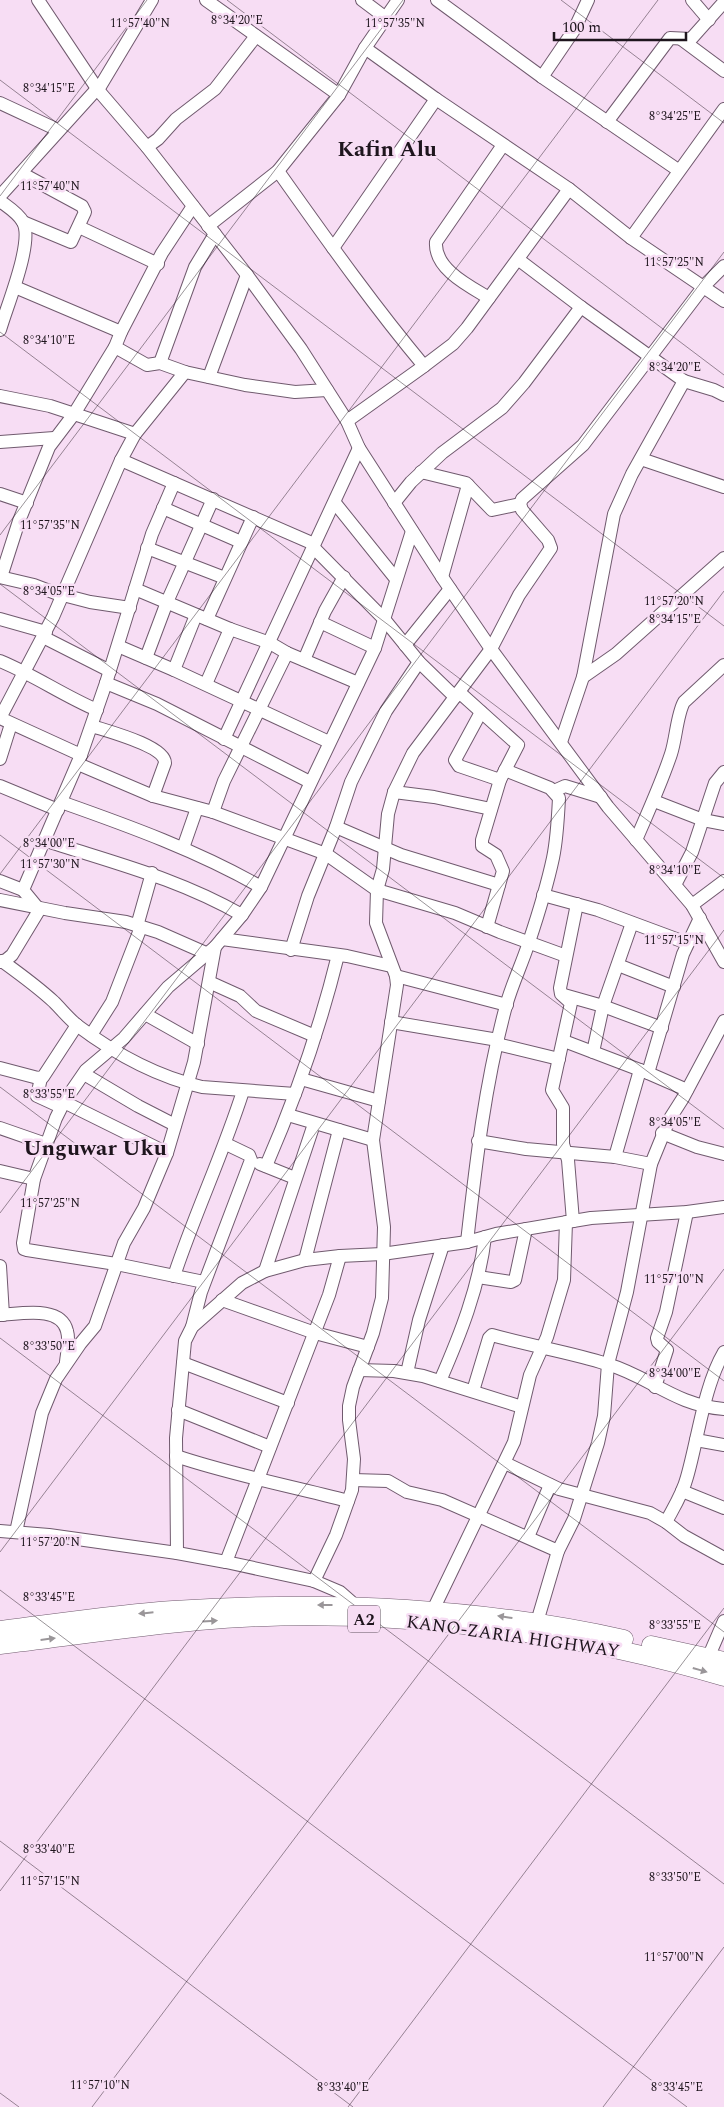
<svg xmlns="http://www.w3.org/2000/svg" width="724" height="2107" font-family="Spectral,serif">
  <rect width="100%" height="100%" fill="#f7ddf4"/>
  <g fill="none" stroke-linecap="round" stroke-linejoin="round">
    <g stroke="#705a6e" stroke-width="14">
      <g id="minor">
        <polyline points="38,0 98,90 147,147 247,275 301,349 347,421 359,448 442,577 491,649 608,807 692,905 724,962"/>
        <polyline points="206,0 339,95"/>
        <polyline points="362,0 386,18"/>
        <polyline points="437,0 542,77 678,170"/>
        <polyline points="692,0 709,20"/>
        <polyline points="681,39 724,71"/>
        <polyline points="365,48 436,99 569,189 631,238 724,301"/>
        <polyline points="542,77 574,30 588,0"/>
        <polyline points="0,103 58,130"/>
        <polyline points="607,122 670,38 691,39 724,2"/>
        <polyline points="147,147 158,139 176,119 215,89 256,36"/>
        <path d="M278,171C325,237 372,304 424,366L453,344L467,328L569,189"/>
        <polyline points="21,173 82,206 85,212 71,242 23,222"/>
        <polyline points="0,196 95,91 98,90 152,0"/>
        <path d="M0,201C8,207 18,213 23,222C34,242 6,308 0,330"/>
        <polyline points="208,226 278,171 339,95 365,48 398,0"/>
        <polyline points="79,227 158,264"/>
        <polyline points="631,238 724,109"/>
        <polyline points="333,248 436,99"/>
        <polyline points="519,260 581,307"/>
        <polyline points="15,287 121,332"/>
        <path d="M489,298C469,286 434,269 436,242L503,145"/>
        <polyline points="115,347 147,365 160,363 185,372 245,385 295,392 327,390"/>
        <polyline points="160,363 195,267 215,234"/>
        <polyline points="209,377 247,275"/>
        <polyline points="684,381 714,390 724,395"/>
        <polyline points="0,396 50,406 135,434"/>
        <polyline points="347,421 424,366"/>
        <polyline points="0,442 54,438"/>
        <polyline points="641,459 724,487"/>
        <polyline points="121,460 314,544"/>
        <polyline points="421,472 466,483 492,510 520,504"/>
        <polyline points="0,494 27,503"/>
        <polyline points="335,503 396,579"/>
        <polyline points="394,503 411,482 442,453 502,408 524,383 581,307 684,381 632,474 614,514 583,677"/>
        <polyline points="163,508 241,542"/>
        <polyline points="313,547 384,619 419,662 455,697"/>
        <polyline points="147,548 225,578"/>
        <polyline points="0,577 34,585 63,596"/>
        <polyline points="1,577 19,521 49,447 74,414 115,347 121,332 162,253 193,206"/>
        <polyline points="442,577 468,485"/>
        <polyline points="135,589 230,629 270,643 287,653 358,683"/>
        <polyline points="63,595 90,602 130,608"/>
        <polyline points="0,619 46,632"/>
        <polyline points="207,619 253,517"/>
        <polyline points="320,622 375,648"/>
        <polyline points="43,637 110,671"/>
        <polyline points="405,645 450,589"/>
        <polyline points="118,646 174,670 329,742"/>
        <polyline points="146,658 167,602 213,499"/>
        <polyline points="304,660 325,611 344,577"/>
        <path d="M0,661C34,675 64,696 97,710"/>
        <polyline points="174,670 196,615"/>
        <polyline points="106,683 157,704 310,782"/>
        <polyline points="206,684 230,629"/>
        <polyline points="459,692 518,745 500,780 482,840 482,846 496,855 503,871 487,927"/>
        <polyline points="481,712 455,760 459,766 500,780"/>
        <polyline points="0,718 53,617 121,460 135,434 185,372"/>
        <polyline points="0,718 81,755"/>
        <path d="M92,726C107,731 165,746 165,763L153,796"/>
        <polyline points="224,739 359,448"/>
        <polyline points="561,742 583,677 616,654 724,558"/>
        <polyline points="0,759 11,724"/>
        <polyline points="78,764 153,796 213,812 326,854 377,890 455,913 500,932 566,956"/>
        <polyline points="0,786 58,810"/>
        <polyline points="554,791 565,786 601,797"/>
        <polyline points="394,792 434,797 491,809"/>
        <polyline points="654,801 703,820 724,824"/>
        <path d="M61,802C129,826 198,851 261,887L375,648L412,531"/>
        <polyline points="213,812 224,781 287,653"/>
        <polyline points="336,827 401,855 499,885"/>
        <path d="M44,840C114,863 177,878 242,915"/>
        <path d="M636,840C648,812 661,784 671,754C676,739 677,714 684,702L724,665"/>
        <polyline points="183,848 197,808"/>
        <polyline points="0,881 23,890"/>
        <polyline points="675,885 692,852 715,783 724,772"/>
        <polyline points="543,895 598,910 687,943"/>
        <polyline points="0,900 65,913 126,922 158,932 208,954"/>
        <polyline points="692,905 724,881"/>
        <polyline points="137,926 152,873"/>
        <polyline points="222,939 347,956 391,966"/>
        <polyline points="291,950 308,896 336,827 351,782 386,711 419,662"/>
        <path d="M2,961C20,974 38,987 54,1002C62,1010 69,1019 78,1026C114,1053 158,1077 202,1087L295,1094"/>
        <polyline points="0,962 6,960 12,955 38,912 37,907 23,890 81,755 106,683 152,534 174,483"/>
        <polyline points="618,965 674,987"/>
        <polyline points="396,976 507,1005"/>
        <polyline points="209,982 240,996 256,1011 315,1036"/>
        <polyline points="564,995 603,1006 662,1028"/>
        <polyline points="145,1014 198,1044"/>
        <polyline points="391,1022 498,1040"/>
        <polyline points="91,1035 112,1002 141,927"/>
        <polyline points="564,1041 648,1073 687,1090"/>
        <polyline points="497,1044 559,1059"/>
        <polyline points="593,1052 603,1006 632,923"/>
        <polyline points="0,1068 38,1078 43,1077 77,1025"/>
        <polyline points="648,1073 683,954 700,918"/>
        <polyline points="84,1074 138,1106 175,1125"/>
        <polyline points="41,1078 37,1096 61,1107"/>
        <polyline points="301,1079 379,1101"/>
        <polyline points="64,1102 167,1153"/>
        <polyline points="288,1115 373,1140"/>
        <polyline points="0,1128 46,1144"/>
        <polyline points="662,1133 697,1147 724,1154"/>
        <polyline points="478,1141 526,1149 615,1157 651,1164"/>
        <polyline points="615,1157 640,1070"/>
        <polyline points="260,1164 295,1178"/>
        <path d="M266,1166C296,1097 320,1028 338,955"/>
        <polyline points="0,1171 34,1179"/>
        <polyline points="573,1221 568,1160 563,1144 563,1108 552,1090 571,1003 561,994 560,988 577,904"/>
        <path d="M467,1242C476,1162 485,1083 506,1006C512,984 522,964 529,942C538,915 547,886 553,858C557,839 558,818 559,798L550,788L505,770"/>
        <polyline points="305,1260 339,1130"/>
        <polyline points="0,1266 3,1315"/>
        <polyline points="265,1271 314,1124"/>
        <path d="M174,1276C195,1213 223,1154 243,1091"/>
        <polyline points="478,1277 511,1282 515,1280 526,1229"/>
        <polyline points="204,1282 116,1264 27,1250 24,1249 23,1243 34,1179 56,1118 64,1102 86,1070 124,1038 168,987 215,947 242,915 261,887"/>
        <polyline points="222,1300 315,1333 368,1347"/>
        <path d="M0,1315C20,1314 61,1305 67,1331C70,1341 67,1352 66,1362"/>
        <polyline points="192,1327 201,1292 251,1160 249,1155 226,1144"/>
        <polyline points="183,1363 288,1403"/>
        <polyline points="359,1370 394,1371 423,1376 522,1407"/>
        <polyline points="407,1373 419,1320 443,1245"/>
        <path d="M440,1381C460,1335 479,1288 485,1237"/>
        <polyline points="655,1387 667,1350 658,1342 657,1338 666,1312 687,1212"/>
        <path d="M473,1391L489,1338L492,1335C530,1346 570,1352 607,1364C651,1377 674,1405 724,1409"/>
        <polyline points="178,1410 270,1447"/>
        <polyline points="696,1440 724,1445"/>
        <path d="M176,1456C232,1475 291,1486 348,1501"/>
        <polyline points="505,1463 559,1489 650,1513 666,1522 684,1536 724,1558"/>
        <polyline points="353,1480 388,1481 407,1492 442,1500 558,1551"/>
        <polyline points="682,1491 724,1508"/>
        <path d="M666,1522C674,1507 683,1493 687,1477C698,1439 704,1386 724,1352"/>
        <polyline points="0,1531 49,1535 177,1553 226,1562 314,1581 340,1592 356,1606"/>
        <polyline points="16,1532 42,1413 56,1379 80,1344 95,1326 124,1243 144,1208 167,1153 194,1062 215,947"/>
        <polyline points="528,1537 550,1485"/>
        <polyline points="177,1553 176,1438 185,1341 192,1327 242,1283 265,1271 305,1260 340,1256 382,1254 467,1242 496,1234 591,1218 687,1212 724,1207"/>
        <polyline points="226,1562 329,1295 340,1256"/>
        <polyline points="314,1581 336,1535 352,1490 354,1459 349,1420 349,1406 353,1387 373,1333 382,1298 384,1227 373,1140 397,985 396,976 376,923 377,890 383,869 388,814 394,792 413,753 491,649 519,595 551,548 548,540 522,510 520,504 522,499 583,445 704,286 724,266"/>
        <polyline points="433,1610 514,1442 530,1375 547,1337 564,1280 566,1222"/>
        <polyline points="537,1622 558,1551 574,1519 598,1443 604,1416 608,1364 627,1292 651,1164 669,1120 683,1098 724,1021"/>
        <polyline points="708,1658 724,1621"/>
      </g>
    </g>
    <g stroke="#705a6e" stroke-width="19">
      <g id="highway">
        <path d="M0,1630C57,1623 115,1614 173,1610C324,1600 475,1606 624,1639"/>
        <path d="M0,1645C66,1637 133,1627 199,1621C370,1606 560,1628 724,1677"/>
        <polyline points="651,1645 724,1661"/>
      </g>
    </g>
    <use href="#minor" stroke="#fff" stroke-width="12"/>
    <use href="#highway" stroke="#fff" stroke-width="18"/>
  </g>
  <defs><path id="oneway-solid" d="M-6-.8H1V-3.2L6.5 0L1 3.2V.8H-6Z" transform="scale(1.25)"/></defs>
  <g fill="#9a9699">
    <use href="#oneway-solid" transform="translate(325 1605) rotate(180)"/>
    <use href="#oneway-solid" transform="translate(146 1613) rotate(174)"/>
    <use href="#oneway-solid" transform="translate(505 1617) rotate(-172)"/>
    <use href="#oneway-solid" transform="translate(210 1621) rotate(-3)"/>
    <use href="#oneway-solid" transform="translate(48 1639) rotate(-7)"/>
    <use href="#oneway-solid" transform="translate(700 1670) rotate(16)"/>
  </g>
  <path fill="none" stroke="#1e151d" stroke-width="1" stroke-opacity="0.45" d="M227,0L724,375M561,0L724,123M0,80L724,626M0,196L147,0M0,332L724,878M0,535L403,0M0,584L724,1129M0,835L724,1381M0,874L658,0M0,1087L724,1632M0,1213L724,252M0,1338L724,1884M0,1552L724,591M0,1590L687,2107M0,1841L353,2107M0,1891L724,930M0,2093L19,2107M92,2107L724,1269M348,2107L724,1608M603,2107L724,1947"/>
  <g text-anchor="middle" stroke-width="5" stroke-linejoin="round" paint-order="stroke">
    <rect fill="#f7ddf4" stroke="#5f515e" stroke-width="1" x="348" y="1605.5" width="32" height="27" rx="4"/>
    <g font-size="16" font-weight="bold" fill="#1e151d">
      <text x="364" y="1625">A2</text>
    </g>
    <g font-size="18" fill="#1e151d" stroke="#f7ddf4">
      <text transform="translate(513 1636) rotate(8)" y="6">KANO-ZARIA HIGHWAY</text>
    </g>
    <g font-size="22" font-weight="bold" fill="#1e151d" stroke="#f7ddf4">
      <text x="387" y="156">Kafin Alu</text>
      <text x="95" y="1155">Unguwar Uku</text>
    </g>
  </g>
  <g font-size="12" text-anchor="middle" fill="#1e151d" stroke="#f7ddf4" stroke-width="5" stroke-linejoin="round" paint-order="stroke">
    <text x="237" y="24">8°34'20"E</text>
    <text x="140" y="27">11°57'40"N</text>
    <text x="395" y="27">11°57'35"N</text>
    <text x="49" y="92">8°34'15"E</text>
    <text x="675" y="120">8°34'25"E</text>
    <text x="50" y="190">11°57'40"N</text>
    <text x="674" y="266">11°57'25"N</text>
    <text x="49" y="344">8°34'10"E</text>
    <text x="675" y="371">8°34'20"E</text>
    <text x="50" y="529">11°57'35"N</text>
    <text x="49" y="595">8°34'05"E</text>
    <text x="674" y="605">11°57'20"N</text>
    <text x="675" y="623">8°34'15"E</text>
    <text x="49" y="847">8°34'00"E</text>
    <text x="50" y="868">11°57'30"N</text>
    <text x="675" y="874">8°34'10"E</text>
    <text x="674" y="944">11°57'15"N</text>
    <text x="49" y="1098">8°33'55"E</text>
    <text x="675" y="1126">8°34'05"E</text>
    <text x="50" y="1207">11°57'25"N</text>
    <text x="674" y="1283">11°57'10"N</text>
    <text x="49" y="1350">8°33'50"E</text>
    <text x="675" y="1377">8°34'00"E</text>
    <text x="50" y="1546">11°57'20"N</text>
    <text x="49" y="1601">8°33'45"E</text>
    <text x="675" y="1629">8°33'55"E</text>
    <text x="49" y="1853">8°33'40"E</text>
    <text x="675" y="1881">8°33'50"E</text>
    <text x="50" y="1885">11°57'15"N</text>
    <text x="674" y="1961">11°57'00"N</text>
    <text x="100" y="2089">11°57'10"N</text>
    <text x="343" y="2091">8°33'40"E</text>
    <text x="677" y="2091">8°33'45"E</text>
  </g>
  <path d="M554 32v8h132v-8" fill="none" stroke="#1e151d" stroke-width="2.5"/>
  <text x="562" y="32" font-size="15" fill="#1e151d" stroke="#f7ddf4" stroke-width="4" paint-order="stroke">100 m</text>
</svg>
